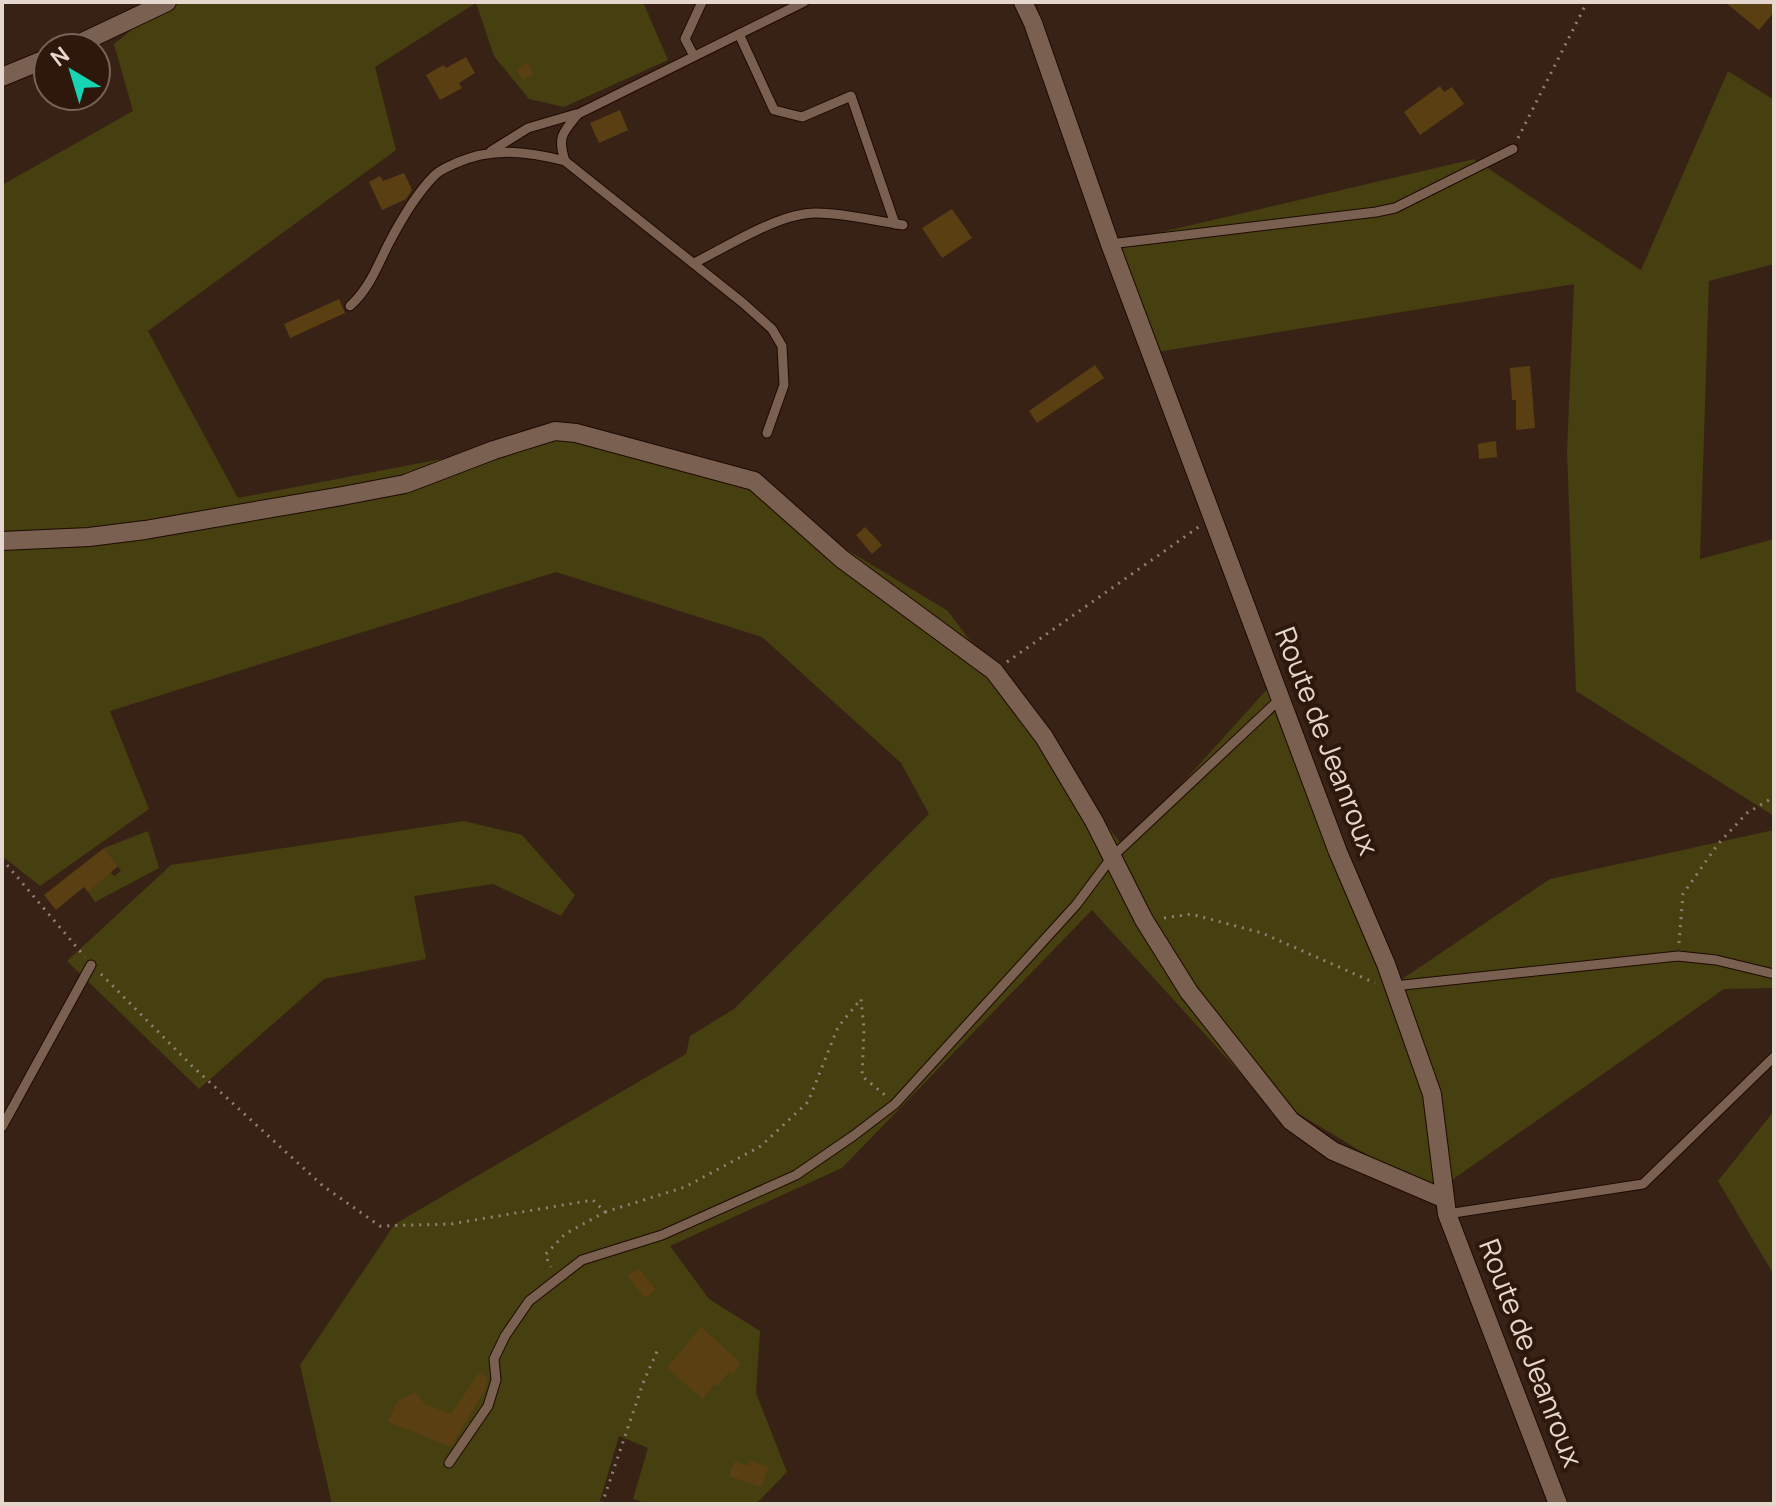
<svg xmlns="http://www.w3.org/2000/svg" width="1776" height="1506" font-family="Manrope,sans-serif">
  <rect width="100%" height="100%" fill="#382215"/>
  <g fill="#463f0f">
    <polygon points="167,2 643,2 668,60 564,107 529,99 494,56 476,3 375,67 396,150 148,331 238,498 576,433 717,471 948,611 1124,848 1269,687 1395,984 1550,879 1774,830 1774,988 1724,989 1432,1194 1251,1085 1092,910 842,1168 670,1246 709,1299 760,1331 756,1393 787,1472 756,1504 648,1504 633,1499 648,1448 619,1436 599,1504 332,1504 300,1365 395,1224 686,1054 690,1036 734,1009 929,814 901,763 762,637 556,572 110,711 149,809 40,886 2,856 2,185 133,111 114,44"/>
    <polygon points="1728,71 1774,100 1774,264 1709,281 1700,559 1774,539 1774,816 1576,691 1567,452 1574,284 1145,354 1110,244 1474,159 1641,270"/>
    <polygon points="464,821 522,835 575,895 561,916 493,884 414,896 426,959 324,979 199,1089 67,961 171,865"/>
    <polygon points="148,831 159,868 95,902 88,892 107,868 114,876 121,871 104,848"/>
    <polygon points="1774,1111 1774,1275 1718,1181"/>
  </g>
  <g fill="#5a3f13">
    <polygon points="1725,2 1774,2 1774,12 1759,30"/>
    <polygon points="466,57 475,73 459,83 462,88 440,100 426,75 444,65 446,68"/>
    <polygon points="528,62 534,74 523,80 516,69"/>
    <polygon points="1440,86 1444,92 1452,87 1464,104 1420,135 1404,112"/>
    <polygon points="620,110 628,130 599,143 590,123"/>
    <polygon points="404,173 412,190 406,199 382,210 369,182 380,176 383,181"/>
    <polygon points="952,209 972,238 942,258 922,228"/>
    <polygon points="339,299 345,313 290,338 284,324"/>
    <polygon points="1095,365 1104,378 1037,423 1029,411"/>
    <polygon points="1530,366 1535,428 1516,430 1516,400 1512,400 1510,368"/>
    <polygon points="1496,441 1497,457 1479,459 1478,444"/>
    <polygon points="865,527 882,545 872,554 856,535"/>
    <polygon points="104,848 118,866 88,892 84,887 56,910 44,895"/>
    <polygon points="639,1268 656,1290 644,1298 628,1276"/>
    <polygon points="701,1327 741,1363 733,1374 730,1371 717,1386 714,1384 703,1399 667,1368"/>
    <polygon points="479,1373 488,1378 484,1392 451,1447 388,1422 397,1402 414,1392 425,1404 451,1414"/>
    <polygon points="735,1461 748,1466 751,1461 769,1467 761,1487 729,1476"/>
  </g>
  <g fill="none" stroke-linecap="round" stroke-linejoin="round">
    <g stroke="#1e0a01" stroke-width="11">
      <g id="lane">
        <polyline points="739,34 774,110 802,117 851,96 895,224"/>
        <polyline points="694,56 685,39 702,2"/>
        <polyline points="491,151 528,128 576,114"/>
        <polyline points="1110,244 1376,212 1395,208 1513,149"/>
        <path d="M694,263C727,247 778,213 816,213C844,213 875,221 903,225"/>
        <path d="M350,306C370,288 377,266 389,243C401,220 416,194 434,176C440,169 448,167 456,163C493,147 526,151 565,161"/>
        <path d="M767,433L784,385L782,346L772,329L743,303L565,161C557,137 563,132 578,114L804,2"/>
        <polyline points="1394,986 1678,956 1716,960 1774,974"/>
        <polyline points="2,1127 91,965"/>
        <polyline points="1447,1214 1643,1184 1774,1057"/>
        <polyline points="449,1463 488,1406 496,1380 494,1359 505,1336 529,1301 582,1260 662,1235 796,1175 853,1136 895,1104 1076,905 1112,857 1281,698"/>
      </g>
    </g>
    <g stroke="#1e0a01" stroke-width="20">
      <g id="street">
        <polyline points="1023,2 1033,23 1110,244 1338,852 1386,964 1432,1094 1447,1214 1558,1504"/>
        <polyline points="70,48 167,2"/>
        <polyline points="2,77 48,58"/>
        <polyline points="2,541 89,537 145,530 342,496 405,484 494,450 555,431 576,433 754,481 842,559 994,671 1044,737 1094,821 1144,920 1189,992 1291,1121 1333,1151 1445,1199"/>
      </g>
    </g>
    <g stroke="#928075" stroke-width="3" stroke-dasharray="2 6" stroke-linecap="butt">
      <polyline points="1518,138 1587,2"/>
      <polyline points="1007,662 1200,526"/>
      <polyline points="2,859 85,957"/>
      <polyline points="1164,918 1191,914 1262,933 1375,983"/>
      <polyline points="1679,943 1683,894 1718,844 1747,813 1774,797"/>
      <polyline points="101,974 192,1066 323,1186 380,1226 451,1224 593,1200 605,1212 565,1234 545,1255 551,1267"/>
      <polyline points="605,1212 685,1187 761,1146 808,1102 838,1027 861,999 864,1029 862,1076 886,1096"/>
      <polyline points="602,1504 643,1383 659,1347"/>
    </g>
    <use href="#lane" stroke="#796051" stroke-width="9"/>
    <use href="#street" stroke="#796051" stroke-width="18"/>
  </g>
  <g text-anchor="middle" stroke-width="8" stroke-linejoin="round" paint-order="stroke">
    <g font-size="28" fill="#e6d7ce" stroke="#2d180b">
      <text transform="translate(1327 741) rotate(69)" y="10">Route de Jeanroux</text>
      <text transform="translate(1531 1353) rotate(69)" y="10">Route de Jeanroux</text>
    </g>
  </g>
  <rect width="1776" height="1506" fill="none" stroke="#e6d7ce" stroke-width="8"/>
  <g transform="translate(72 72) rotate(322)"><circle r="38" fill="#2d180b" stroke="#776459" stroke-width="2"/>
  <path d="M0-6L14 30L0 20L-14 30Z" fill="#17d5b3"/>
  <text y="-12" font-size="22" font-weight="bold" text-anchor="middle" fill="#e6d7ce">N</text>
  </g>
</svg>
